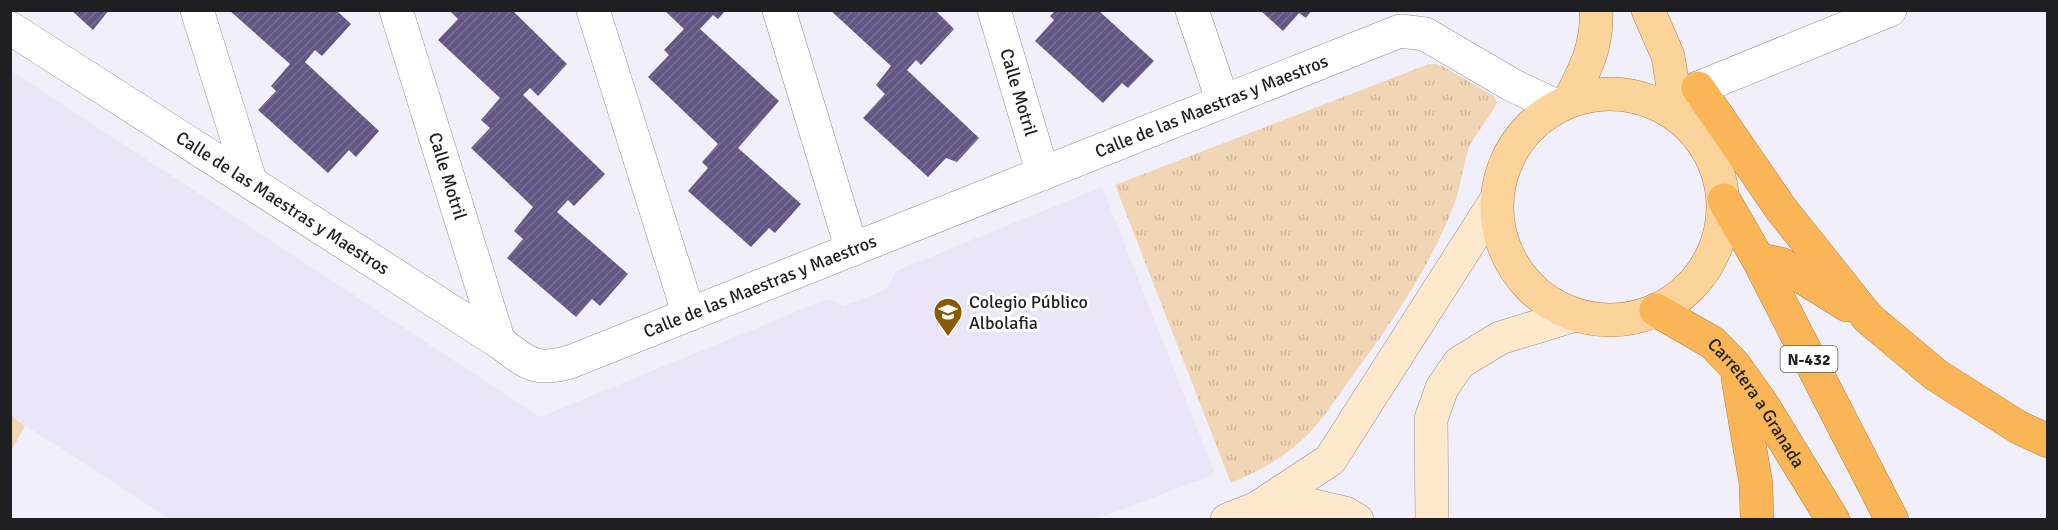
<svg xmlns="http://www.w3.org/2000/svg" width="2058" height="530" font-family="Signika,sans-serif">
  <defs>
    <pattern id="grass-tufts" width="24" height="20" patternUnits="userSpaceOnUse" patternTransform="scale(1.5)"><rect width="24" height="20" fill="#f0d6b5"/><path d="M3 7l-1-3M5 7V3M7 7l1-3M15 17l-1-3M17 17v-4M19 17l1-3" fill="none" stroke="#cdb79b"/></pattern>
    <pattern id="building-hatch" width="6" height="6" patternUnits="userSpaceOnUse" patternTransform="scale(1.5)"><rect width="6" height="6" fill="#645684"/><path d="M-1 1l2-2M0 6l6-6M5 7l2-2" fill="none" stroke="#7a7092"/></pattern>
  </defs>
  <rect width="100%" height="100%" fill="#f1effa"/>
  <polygon fill="#eae5f8" points="10,70 540,417 827,299 844,306 887,289 896,271 1102,187 1215,474 1094,520 170,519 11,416"/>
  <path fill="url(#grass-tufts)" d="M1429,64H1437L1442,66L1494,96L1497,102C1493,114 1475,133 1469,148C1462,167 1461,187 1454,205C1429,270 1387,329 1346,385C1332,404 1319,425 1301,441C1280,460 1257,472 1231,483L1115,185Z"/>
  <polygon fill="#f0d6b5" points="11,416 25,426 11,451"/>
  <g fill="url(#building-hatch)">
    <polygon points="71,10 109,10 93,30"/>
    <polygon points="229,10 336,10 351,24 322,56 315,50 305,62 379,131 356,157 349,150 328,173 258,110 276,91 271,86 290,64"/>
    <polygon points="449,10 512,10 567,64 538,96 530,88 523,95 605,174 574,206 568,200 557,212 628,274 600,306 592,299 576,317 507,258 523,239 514,231 533,207 471,148 490,128 481,120 500,98 438,40 458,19"/>
    <polygon points="664,10 726,10 718,19 713,15 700,29 779,101 738,148 801,204 775,233 769,228 751,247 688,191 708,168 702,162 718,144 648,77 669,55 664,50 684,29"/>
    <polygon points="830,10 935,10 954,29 921,65 916,60 907,70 979,138 957,162 946,158 928,177 863,118 885,94 876,85 891,66"/>
    <polygon points="1056,10 1098,10 1154,61 1128,88 1122,83 1103,103 1035,41 1054,20 1050,16"/>
    <polygon points="1260,10 1312,10 1306,18 1299,13 1283,31"/>
  </g>
  <g fill="none" stroke-linecap="round" stroke-linejoin="round">
    <g stroke="#918e99" stroke-width="34">
      <g id="street">
        <polyline points="197,10 250,180"/>
        <path id="s1" d="M396,10L499,342"/>
        <polyline points="593,10 689,315"/>
        <polyline points="779,10 852,250"/>
        <path id="s2" d="M994,10L1043,174"/>
        <polyline points="1192,10 1223,102"/>
        <path id="s3" d="M10,28L499,342C528,363 533,372 570,362L1400,31L1425,34L1512,85L1556,106"/>
        <polyline points="1683,112 1698,88 1890,10"/>
      </g>
    </g>
    <g stroke="#918e99" stroke-width="34">
      <g id="secondary">
        <polyline points="1262,507 1302,503 1345,513 1357,520"/>
        <polyline points="1227,520 1257,508 1330,460 1495,202"/>
        <polyline points="1432,520 1431,419 1442,388 1459,363 1500,338 1575,315"/>
      </g>
    </g>
    <g stroke="#ad8144" stroke-width="34">
      <g id="primary">
        <polyline points="1648,10 1668,56 1673,87 1670,111"/>
        <circle cx="1610" cy="207" r="113"/>
        <path d="M1569,101C1585,70 1598,46 1596,10"/>
      </g>
    </g>
    <g stroke="#ad8144" stroke-width="34">
      <g id="highway">
        <polyline points="1698,88 1781,209 1868,318 1936,375 2018,427 2048,441"/>
        <polyline points="1724,200 1758,259 1892,520"/>
        <polyline points="1758,259 1781,264 1847,305"/>
        <path id="s4" d="M1656,310L1713,343L1735,366L1762,404L1833,520"/>
        <polyline points="1738,379 1756,484 1757,520"/>
      </g>
    </g>
    <use href="#street" stroke="#fff" stroke-width="33"/>
    <use href="#secondary" stroke="#fee9cc" stroke-width="33"/>
    <use href="#primary" stroke="#fcd39a" stroke-width="33"/>
    <use href="#highway" stroke="#fab656" stroke-width="33"/>
  </g>
  <defs>
    <g id="school-pin" transform="scale(1.5)"><path d="M0 17L-7.5 6A9.5 9.5 0 1 1 7.5 6Z" fill="#8a5a00" stroke="#fff"/><path d="M0-5L7-2L0 1L-7-2ZM-4 1L0 2.5L4 1V4Q0 6-4 4Z" fill="#fff"/></g>
  </defs>
  <g fill-rule="evenodd">
    <use href="#school-pin" x="948" y="312"/>
  </g>
  <g text-anchor="middle" stroke-width="6" stroke-linejoin="round" paint-order="stroke">
    <rect fill="#fff" stroke="#626264" stroke-width="1.5" x="1780.5" y="346" width="57" height="26" rx="4.5"/>
    <g font-size="16" font-weight="bold" fill="#1f1e22">
      <text x="1809" y="365">N-432</text>
    </g>
    <g font-size="18" fill="#1f1e22" stroke="#fff">
      <text dy="6" stroke="none"><textPath href="#s2" startOffset="86">Calle Motril</textPath></text>
      <text dy="6" stroke="none"><textPath href="#s3" startOffset="1350">Calle de las Maestras y Maestros</textPath></text>
      <text dy="6" stroke="none"><textPath href="#s1" startOffset="174">Calle Motril</textPath></text>
      <text dy="6" stroke="none"><textPath href="#s3" startOffset="324">Calle de las Maestras y Maestros</textPath></text>
      <text dy="6" stroke="none"><textPath href="#s3" startOffset="864">Calle de las Maestras y Maestros</textPath></text>
      <text dy="6" stroke="none"><textPath href="#s4" startOffset="140">Carretera a Granada</textPath></text>
    </g>
    <g font-size="18" fill="#1f1e22" stroke="#fff" text-anchor="start">
      <text x="969" y="308">Colegio Público<tspan x="969" dy="21">Albolafia</tspan></text>
    </g>
  </g>
  <rect width="2058" height="530" fill="none" stroke="#1f1e22" stroke-width="24"/>
</svg>
